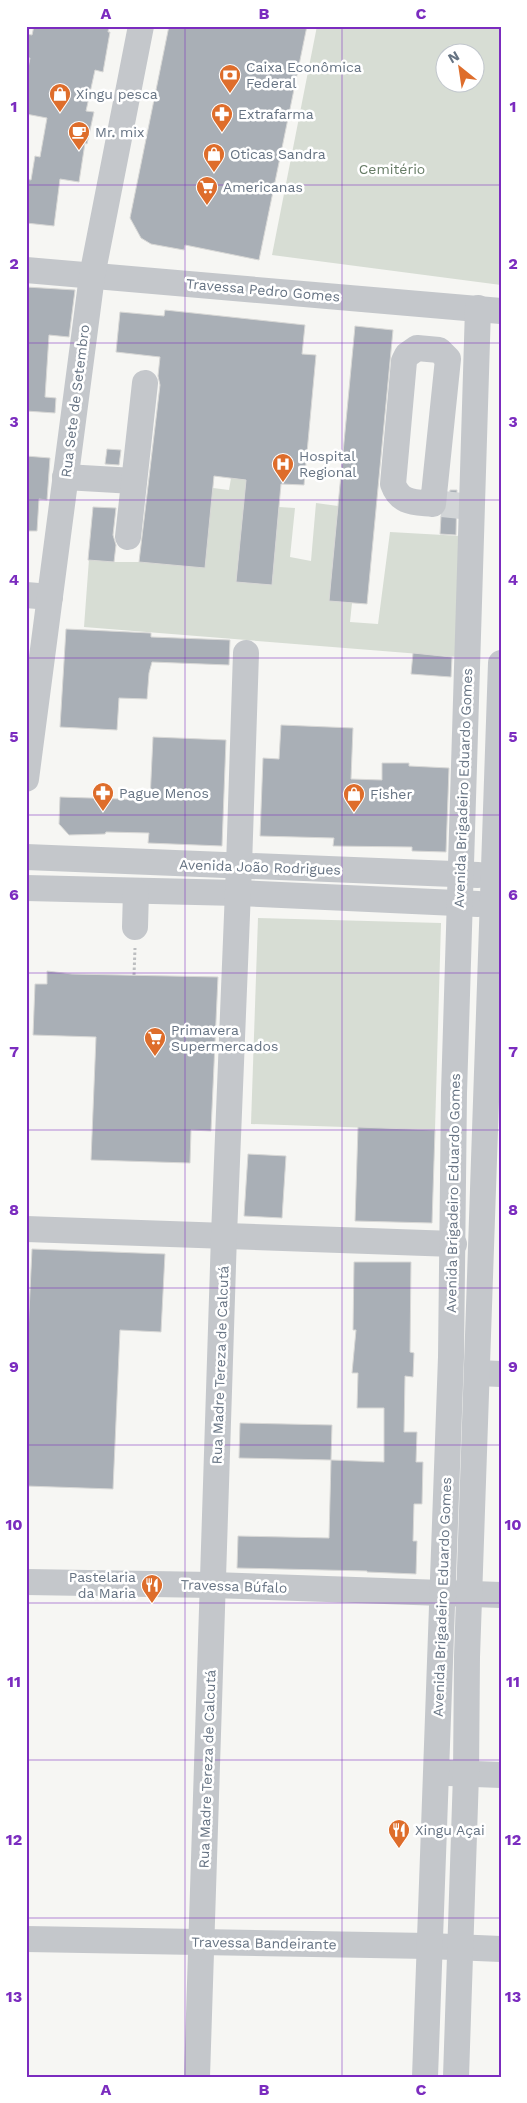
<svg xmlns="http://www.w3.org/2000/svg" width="527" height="2103" font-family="'Work Sans',sans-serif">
  <rect width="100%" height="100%" fill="#f6f6f3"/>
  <g fill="#d7ddd4" fill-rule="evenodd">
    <path d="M317,26H501V285L272,255ZM444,52H474V82H444Z"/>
    <polygon points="231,478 246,480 236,582 272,585 279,507 295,508 290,557 311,561 316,503 338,506 329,601 352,603 350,622 378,624 390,532 461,536 458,657 84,627 89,559 114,562 139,562 213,488 229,490"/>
    <polygon points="258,918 441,923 435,1130 251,1124"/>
  </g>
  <g fill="#a9afb6" stroke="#d8d8d6">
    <polygon points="34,26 109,26 108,32 110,32 103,72 95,70 86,111 94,112 87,144 85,143 79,182 60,179 54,226 26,223 26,179 31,180 35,156 40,157 47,118 26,114 26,79 30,58 26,58 26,34 32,35"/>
    <polygon points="169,26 307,26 259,260 185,245 184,250 151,244 141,238 130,218"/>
    <polygon points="26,287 75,290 69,337 49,335 45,397 56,398 55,413 26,411"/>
    <polygon points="165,310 305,325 302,354 316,355 304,485 281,484 272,585 236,582 246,480 214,476 205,568 139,562 160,385 158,376 160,357 116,352 120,312 164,316"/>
    <polygon points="355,326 393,330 367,604 329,601"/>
    <polygon points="107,449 121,450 119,465 105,464"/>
    <polygon points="26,456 50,458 47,500 39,499 37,531 26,531"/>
    <polygon points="450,490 457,490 456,535 440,534 441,516 448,506"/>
    <polygon points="93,507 116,508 113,535 116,545 114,562 88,560"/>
    <polygon points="66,629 151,633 151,637 230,640 229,665 152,662 149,673 147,699 119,698 117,730 60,727"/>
    <polygon points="413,653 452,657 451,677 411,674"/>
    <polygon points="281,725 353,728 351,779 382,780 382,763 409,763 409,766 449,768 446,852 412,851 412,847 333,846 334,838 260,836 263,758 279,759"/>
    <polygon points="153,737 226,740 222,846 148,843 149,833 106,832 105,834 69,835 59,824 60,797 150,800"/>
    <polygon points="47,971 72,974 218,977 211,1131 191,1130 190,1163 91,1160 96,1037 33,1035 35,984 47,984"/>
    <polygon points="358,1127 435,1130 432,1223 355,1221"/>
    <polygon points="248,1154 286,1156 282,1218 244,1216"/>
    <polygon points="32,1249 165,1254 161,1332 120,1330 113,1489 26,1486 26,1376"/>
    <polygon points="354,1262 411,1262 410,1352 414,1353 413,1377 405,1376 404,1432 417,1432 416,1462 423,1462 422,1504 414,1504 413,1541 417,1541 416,1574 367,1572 367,1571 237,1568 238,1536 329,1538 331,1460 384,1462 384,1408 357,1408 358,1373 352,1373 356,1330 353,1330"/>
    <polygon points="240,1423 332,1425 331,1460 239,1458"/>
  </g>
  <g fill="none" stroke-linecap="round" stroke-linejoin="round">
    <polyline stroke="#d2d5d7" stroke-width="26" stroke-dasharray="26 13" stroke-linecap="butt" points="442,504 462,506"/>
    <polyline stroke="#bcbec0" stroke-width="3" stroke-dasharray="2.5 2.5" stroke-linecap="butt" points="134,975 135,948"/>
    <g stroke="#c4c7cb" stroke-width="26">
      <polyline points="26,270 501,311"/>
      <path d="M417,348L439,350L448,359L433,504C415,502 400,504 393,484L404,361L407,355Z"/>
      <polyline points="65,477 134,481"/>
      <polyline points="128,537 145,383"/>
      <polyline points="26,595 50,597"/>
      <polyline points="26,779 92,276 141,26"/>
      <polyline points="26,857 478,875"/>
      <polyline points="26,888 238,893 478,904"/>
      <polyline points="135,927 136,891"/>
      <polyline points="26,1229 454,1244"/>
      <polyline points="478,1373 501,1374"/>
      <polyline points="26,1582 213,1585 501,1595"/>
      <polyline points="449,1773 501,1775"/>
      <polyline points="26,1939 429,1946 501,1949"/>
      <polyline points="197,2077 224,1235 239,866 246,653"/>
      <polyline points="425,2077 451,1357 454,1093 478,308"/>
      <polyline points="456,2077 466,1774 467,1657 501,663"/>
    </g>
  </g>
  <path fill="none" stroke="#7b2cbf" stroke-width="1" stroke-opacity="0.55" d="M185,26V2077M342,26V2077M26,185H501M26,343H501M26,500H501M26,658H501M26,815H501M26,973H501M26,1130H501M26,1288H501M26,1445H501M26,1603H501M26,1760H501M26,1918H501"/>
  <defs>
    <g id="bank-pin" transform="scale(1.125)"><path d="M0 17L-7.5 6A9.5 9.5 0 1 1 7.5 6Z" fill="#de6d2b" stroke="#fff"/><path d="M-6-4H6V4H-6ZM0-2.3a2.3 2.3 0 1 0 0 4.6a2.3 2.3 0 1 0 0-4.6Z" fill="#fff"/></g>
    <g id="shop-pin" transform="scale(1.125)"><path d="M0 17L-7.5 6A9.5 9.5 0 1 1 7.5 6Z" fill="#de6d2b" stroke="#fff"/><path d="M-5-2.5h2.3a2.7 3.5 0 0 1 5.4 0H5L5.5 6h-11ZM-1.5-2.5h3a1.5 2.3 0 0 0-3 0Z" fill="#fff"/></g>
    <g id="pharmacy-pin" transform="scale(1.125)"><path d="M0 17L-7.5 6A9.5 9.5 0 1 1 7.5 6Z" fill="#de6d2b" stroke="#fff"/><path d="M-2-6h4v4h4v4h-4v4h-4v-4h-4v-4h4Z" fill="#fff"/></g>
    <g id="cafe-pin" transform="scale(1.125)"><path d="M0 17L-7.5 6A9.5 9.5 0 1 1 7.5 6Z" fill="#de6d2b" stroke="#fff"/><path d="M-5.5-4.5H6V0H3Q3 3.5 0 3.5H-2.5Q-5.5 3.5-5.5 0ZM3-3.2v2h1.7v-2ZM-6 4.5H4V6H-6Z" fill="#fff"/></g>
    <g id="supermarket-pin" transform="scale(1.125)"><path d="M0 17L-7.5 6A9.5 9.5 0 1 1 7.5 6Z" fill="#de6d2b" stroke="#fff"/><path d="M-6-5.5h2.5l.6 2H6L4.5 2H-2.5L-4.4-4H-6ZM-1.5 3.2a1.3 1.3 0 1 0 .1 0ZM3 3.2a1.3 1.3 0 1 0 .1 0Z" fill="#fff"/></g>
    <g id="hospital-pin" transform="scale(1.125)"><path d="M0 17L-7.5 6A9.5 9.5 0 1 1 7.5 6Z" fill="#de6d2b" stroke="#fff"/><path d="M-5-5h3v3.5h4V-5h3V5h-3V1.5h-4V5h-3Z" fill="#fff"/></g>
    <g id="restaurant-pin" transform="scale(1.125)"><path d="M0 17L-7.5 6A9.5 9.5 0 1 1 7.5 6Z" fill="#de6d2b" stroke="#fff"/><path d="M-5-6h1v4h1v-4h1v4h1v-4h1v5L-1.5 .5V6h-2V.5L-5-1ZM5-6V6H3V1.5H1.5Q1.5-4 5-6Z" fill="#fff"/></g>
  </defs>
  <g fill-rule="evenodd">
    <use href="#bank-pin" x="230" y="75"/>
    <use href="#shop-pin" x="60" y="94"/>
    <use href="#pharmacy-pin" x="222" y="114"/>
    <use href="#cafe-pin" x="79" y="132"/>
    <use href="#shop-pin" x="214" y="154"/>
    <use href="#supermarket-pin" x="207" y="187"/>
    <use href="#hospital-pin" x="283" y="464"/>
    <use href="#pharmacy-pin" x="103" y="793"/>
    <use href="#shop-pin" x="354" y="794"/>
    <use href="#supermarket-pin" x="155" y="1038"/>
    <use href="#restaurant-pin" x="152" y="1585"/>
    <use href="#restaurant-pin" x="399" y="1830"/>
  </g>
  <g text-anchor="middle" stroke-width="5" stroke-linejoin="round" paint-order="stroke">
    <g font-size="14" fill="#667383" stroke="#fff" text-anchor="start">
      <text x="246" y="72">Caixa Econômica<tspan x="246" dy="16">Federal</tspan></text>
      <text x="76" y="99">Xingu pesca</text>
      <text x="238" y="119">Extrafarma</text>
      <text x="95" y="137">Mr. mix</text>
      <text x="230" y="159">Oticas Sandra</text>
      <text x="223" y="192">Americanas</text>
      <text x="299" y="461">Hospital<tspan x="299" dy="16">Regional</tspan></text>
      <text x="119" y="798">Pague Menos</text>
      <text x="370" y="799">Fisher</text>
      <text x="171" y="1035">Primavera<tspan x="171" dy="16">Supermercados</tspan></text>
      <text x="136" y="1582" text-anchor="end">Pastelaria<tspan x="136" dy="16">da Maria</tspan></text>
      <text x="415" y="1835">Xingu Açai</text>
    </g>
    <g font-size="14" fill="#667b65" stroke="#fff">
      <text x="392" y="174">Cemitério</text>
    </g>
    <g font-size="14" fill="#667383" stroke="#fff">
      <text transform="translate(263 290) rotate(5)" y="5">Travessa Pedro Gomes</text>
      <text transform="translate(75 401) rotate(-83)" y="5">Rua Sete de Setembro</text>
      <text transform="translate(463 788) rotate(-88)" y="5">Avenida Brigadeiro Eduardo Gomes</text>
      <text transform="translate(260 867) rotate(2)" y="5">Avenida João Rodrigues</text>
      <text transform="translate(453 1193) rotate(-89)" y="5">Avenida Brigadeiro Eduardo Gomes</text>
      <text transform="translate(220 1365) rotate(-88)" y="5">Rua Madre Tereza de Calcutá</text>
      <text transform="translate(234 1586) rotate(2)" y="5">Travessa Búfalo</text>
      <text transform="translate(442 1597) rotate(-88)" y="5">Avenida Brigadeiro Eduardo Gomes</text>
      <text transform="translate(207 1769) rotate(-88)" y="5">Rua Madre Tereza de Calcutá</text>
      <text transform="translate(264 1943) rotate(1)" y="5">Travessa Bandeirante</text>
    </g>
  </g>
  <rect width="527" height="2103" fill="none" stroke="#ffffff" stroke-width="55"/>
  <g transform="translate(460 68) rotate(330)"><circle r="24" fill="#ffffff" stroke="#c2c7cd"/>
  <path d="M0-4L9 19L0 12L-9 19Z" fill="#de6d2b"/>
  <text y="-8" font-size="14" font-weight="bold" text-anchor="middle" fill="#667383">N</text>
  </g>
  <rect x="28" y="28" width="472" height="2048" fill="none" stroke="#7b2cbf" stroke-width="2"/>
  <g font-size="16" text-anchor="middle" font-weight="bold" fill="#7b2cbf">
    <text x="106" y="19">A</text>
    <text x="264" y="19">B</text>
    <text x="421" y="19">C</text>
    <text x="14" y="112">1</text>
    <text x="513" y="112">1</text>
    <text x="14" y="269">2</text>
    <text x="513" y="269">2</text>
    <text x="14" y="427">3</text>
    <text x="513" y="427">3</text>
    <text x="14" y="585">4</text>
    <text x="513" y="585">4</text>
    <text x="14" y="742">5</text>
    <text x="513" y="742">5</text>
    <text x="14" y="900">6</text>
    <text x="513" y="900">6</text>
    <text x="14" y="1057">7</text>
    <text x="513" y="1057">7</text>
    <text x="14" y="1215">8</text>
    <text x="513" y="1215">8</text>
    <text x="14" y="1372">9</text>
    <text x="513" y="1372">9</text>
    <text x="14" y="1530">10</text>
    <text x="513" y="1530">10</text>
    <text x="14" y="1687">11</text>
    <text x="513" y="1687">11</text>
    <text x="14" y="1845">12</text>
    <text x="513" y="1845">12</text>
    <text x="14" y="2002">13</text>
    <text x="513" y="2002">13</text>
    <text x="106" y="2095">A</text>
    <text x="264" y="2095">B</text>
    <text x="421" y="2095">C</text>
  </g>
</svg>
